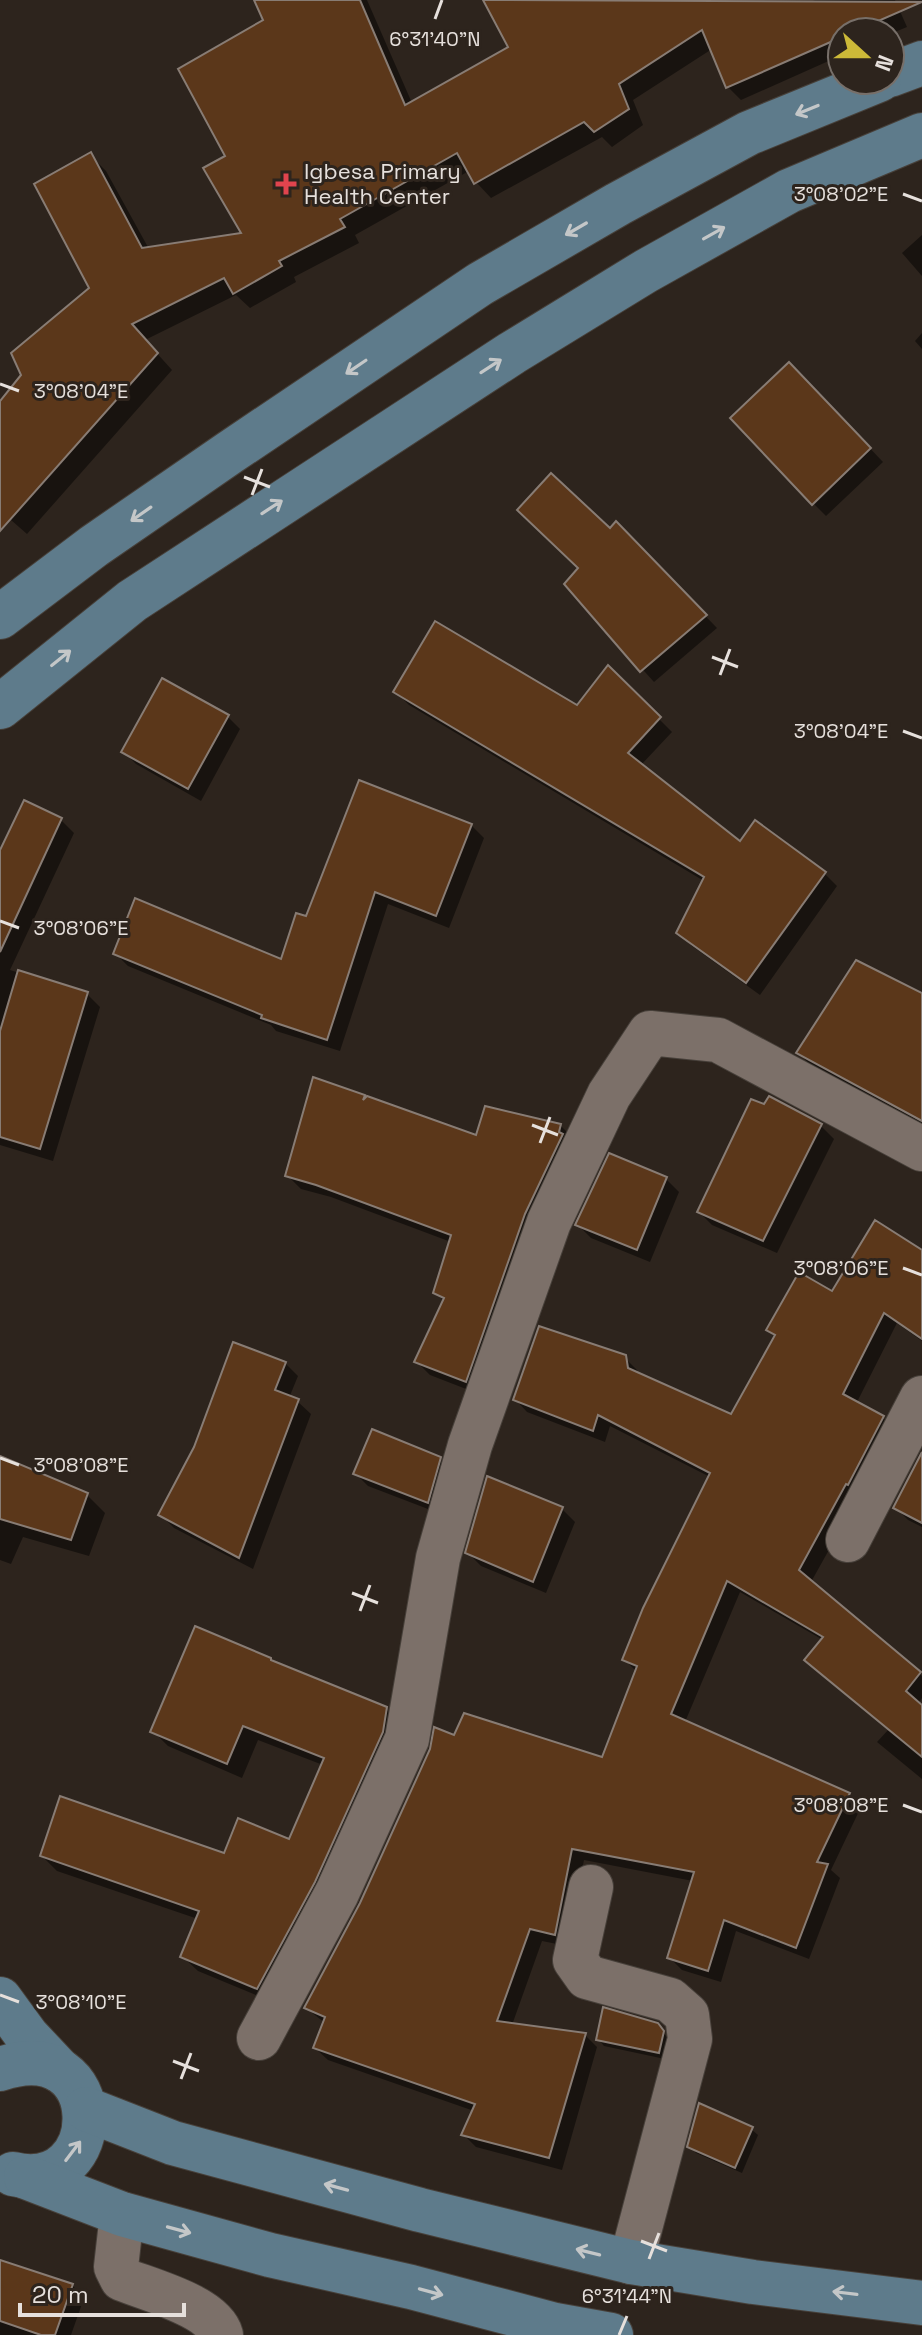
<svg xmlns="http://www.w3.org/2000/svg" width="922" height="2335" font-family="'Space Grotesk',sans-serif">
  <rect width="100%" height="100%" fill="#2d241d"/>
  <g fill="#0007">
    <polygon points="271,0 367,0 412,103 510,48 485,0 621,0 634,24 631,0 697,0 715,44 815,0 895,0 907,27 890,34 890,32 842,32 842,55 741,100 728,87 712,49 633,100 643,125 612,147 602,137 491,198 476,182 469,171 355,235 359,243 294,277 296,282 250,308 236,295 145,340 172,370 27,534 11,520 0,532 0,404 91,289 90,155 106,171 149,249 244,235 227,157"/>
    <polygon points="922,235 922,276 902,253"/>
    <polygon points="922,333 922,349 915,341"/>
    <polygon points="802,377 883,462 826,516 813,503"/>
    <polygon points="616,524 717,628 654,682 566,584"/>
    <polygon points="608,668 672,732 641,765 741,844 824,873 837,886 760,995 692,946 679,933 704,881 409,705 396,692 577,708"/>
    <polygon points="227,716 240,729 201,801 136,764 123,751"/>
    <polygon points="25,802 61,820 74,833 10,970 87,994 100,1007 53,1161 0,1145 0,1038 2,1030 0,1029 0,855"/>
    <polygon points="471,825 484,838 449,928 388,904 340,1051 276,1031 271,1025 128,966 115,953 282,961 307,918"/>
    <polygon points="922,1006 922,1125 811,1066 799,1053"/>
    <polygon points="364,1097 477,1138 560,1125 573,1138 479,1394 430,1375 417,1362 445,1302 435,1292 451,1242 331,1197 301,1189 288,1176"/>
    <polygon points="821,1126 834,1139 777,1253 712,1225 699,1212"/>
    <polygon points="666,1179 679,1192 650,1262 591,1238 578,1225"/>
    <polygon points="922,1253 922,1341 897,1323 856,1404 883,1418 896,1430 811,1582 922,1676 922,1698 918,1704 922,1708 922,1779 877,1742 889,1729 823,1640 740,1592 685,1722 848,1795 861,1807 831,1870 840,1878 809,1959 736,1931 721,1982 682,1970 669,1957 693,1881 584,1860 567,1946 542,1941 512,2025 585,2035 597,2047 562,2170 476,2147 464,2135 474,2111 328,2060 315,2048 325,2023 306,2008 454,1738 603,1760 637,1672 625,1660 710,1477 610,1426 605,1442 527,1412 515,1399 624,1357 637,1370 639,1375 732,1417 776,1337 768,1330 833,1294"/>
    <polygon points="285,1363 298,1376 289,1398 297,1401 311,1414 253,1569 174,1528 161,1515"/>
    <polygon points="922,1456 922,1527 908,1520 895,1507"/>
    <polygon points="0,1459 87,1495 105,1513 89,1556 23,1537 11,1564 0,1560"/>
    <polygon points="439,1459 453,1472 441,1514 368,1486 355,1473"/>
    <polygon points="562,1509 575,1522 546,1593 481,1566 468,1553"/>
    <polygon points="386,1709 401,1724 273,2002 198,1971 182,1956 198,1919 57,1871 42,1856 225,1855 290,1842 323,1765 258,1740 242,1778 168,1746 153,1731"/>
    <polygon points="657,2024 669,2040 665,2059 604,2046 598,2039"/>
    <polygon points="751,2129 758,2135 742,2173 696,2153 690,2146"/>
    <polygon points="0,2262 72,2285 84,2298 71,2335 0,2335"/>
  </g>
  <g fill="#5b371a" stroke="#887c74" stroke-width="2">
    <polygon points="254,0 360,0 405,105 508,47 483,0 922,2 853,32 842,32 842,37 726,88 702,30 619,84 629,109 594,132 584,122 474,184 457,153 340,219 345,227 279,261 282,266 233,294 224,278 132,324 158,353 0,531 0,401 21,375 11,353 89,288 34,184 91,152 142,248 241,233 203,168 225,156 178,69 263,20"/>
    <polygon points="789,362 871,448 812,505 730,418"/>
    <polygon points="551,473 610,528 616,521 707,615 640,672 564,584 578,568 517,510"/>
    <polygon points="435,621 577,705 608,665 661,717 628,753 740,841 755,820 826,872 746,983 676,933 704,877 393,692"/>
    <polygon points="162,678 229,715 188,789 121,752"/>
    <polygon points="359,780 472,824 436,916 375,892 327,1040 261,1018 262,1015 113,954 135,898 281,959 296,913 306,916"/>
    <polygon points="24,800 62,818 0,952 0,850"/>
    <polygon points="856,960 922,993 922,1121 796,1053"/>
    <polygon points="18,970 88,992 40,1149 0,1137 0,1031"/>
    <polygon points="313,1077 365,1095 363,1100 367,1096 476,1135 485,1106 561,1124 559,1132 563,1134 525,1214 466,1382 414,1362 444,1298 433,1293 451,1235 316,1185 285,1176"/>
    <polygon points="769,1096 822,1124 763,1241 697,1212 751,1099 764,1104"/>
    <polygon points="609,1153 667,1177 637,1250 575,1225"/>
    <polygon points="875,1220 922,1250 922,1339 884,1313 843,1394 884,1416 848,1485 846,1484 799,1570 921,1672 906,1691 922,1705 922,1757 804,1660 823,1637 727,1581 671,1714 850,1793 817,1862 828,1864 796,1948 724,1920 708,1971 667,1958 694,1872 572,1849 555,1935 530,1929 497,2021 586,2033 549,2158 461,2135 475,2104 313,2048 325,2017 304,2008 360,1903 430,1749 434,1727 454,1735 464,1713 602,1757 637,1666 622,1660 643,1608 710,1473 598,1415 593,1431 513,1400 539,1326 626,1355 628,1368 731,1414 775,1335 766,1330 799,1272 832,1291"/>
    <polygon points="233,1342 286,1362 275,1390 299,1399 239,1558 158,1515 194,1447"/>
    <polygon points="372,1429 441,1457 428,1503 353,1474"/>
    <polygon points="922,1452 922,1523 893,1508"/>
    <polygon points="0,1456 88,1493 71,1540 0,1519"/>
    <polygon points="487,1476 563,1507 533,1582 465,1553"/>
    <polygon points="195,1626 271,1658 271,1660 387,1707 383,1732 315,1882 257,1989 180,1957 199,1911 40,1856 60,1796 224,1853 238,1818 289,1839 324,1758 243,1726 227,1764 150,1732"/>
    <polygon points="603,2007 658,2023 664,2031 659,2053 596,2040"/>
    <polygon points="699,2103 753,2127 735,2168 687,2147"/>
    <polygon points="0,2260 73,2284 55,2335 41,2335 0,2321"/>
  </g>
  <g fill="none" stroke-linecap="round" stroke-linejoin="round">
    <g stroke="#47403a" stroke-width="46">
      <g id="street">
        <polyline points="848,1540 922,1398"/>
        <polyline points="591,1887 575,1960 587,1977 670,2000 687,2015 690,2039 631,2262"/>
        <polyline points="259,2038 337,1893 407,1739 438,1558 470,1445 549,1222 609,1095 650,1033 718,1040 922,1149"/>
        <path d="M122,2214L116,2267L122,2279C149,2290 213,2306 221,2335"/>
      </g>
    </g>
    <g stroke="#47403a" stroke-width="46">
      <g id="secondary">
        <polyline points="890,75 922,63"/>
        <polyline points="0,617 94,546 229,453 480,284 618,204 749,133 879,80"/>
        <polyline points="0,707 132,601 512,353 646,271 789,191 922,135"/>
        <polyline points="0,1999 27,2036 59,2070"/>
        <path d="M0,2069C112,2031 109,2197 13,2174"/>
        <polyline points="86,2109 173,2143 420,2210 631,2262 753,2282 922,2303"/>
        <polyline points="26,2177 122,2214 270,2255 411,2287 555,2325 611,2335"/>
      </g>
    </g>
    <use href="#street" stroke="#7c7069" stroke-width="44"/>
    <use href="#secondary" stroke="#5e7b8b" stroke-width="44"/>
  </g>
  <defs><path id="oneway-shaft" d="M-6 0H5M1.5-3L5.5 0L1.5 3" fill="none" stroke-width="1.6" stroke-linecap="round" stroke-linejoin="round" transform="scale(2)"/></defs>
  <g stroke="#c4c7c8">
    <use href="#oneway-shaft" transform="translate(807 110) rotate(158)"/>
    <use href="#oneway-shaft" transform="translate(576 229) rotate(150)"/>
    <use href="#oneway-shaft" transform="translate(714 233) rotate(-29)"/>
    <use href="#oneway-shaft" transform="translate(491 366) rotate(-33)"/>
    <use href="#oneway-shaft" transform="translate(356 367) rotate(146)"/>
    <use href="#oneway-shaft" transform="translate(272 507) rotate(-33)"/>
    <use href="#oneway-shaft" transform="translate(141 514) rotate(145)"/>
    <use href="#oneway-shaft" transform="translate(61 658) rotate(-39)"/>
    <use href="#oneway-shaft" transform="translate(73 2151) rotate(-53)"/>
    <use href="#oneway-shaft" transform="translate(336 2187) rotate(-165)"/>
    <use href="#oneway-shaft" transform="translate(179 2230) rotate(15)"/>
    <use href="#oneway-shaft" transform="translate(588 2252) rotate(-166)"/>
    <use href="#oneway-shaft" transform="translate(431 2292) rotate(15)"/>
    <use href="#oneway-shaft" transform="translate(845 2293) rotate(-173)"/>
  </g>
  <path fill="none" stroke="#e6e0dc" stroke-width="3" d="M435,19L442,0M903,194L922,201M0,384L19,391M244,477L270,487M252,495L262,469M712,657L738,667M720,675L730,649M903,731L922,738M0,921L19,928M532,1125L558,1135M540,1143L550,1117M903,1268L922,1275M0,1458L19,1465M352,1593L378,1603M360,1611L370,1585M903,1805L922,1812M0,1995L19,2002M173,2061L199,2071M181,2079L191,2053M641,2241L667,2251M649,2259L659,2233M619,2335L627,2316"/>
  <path fill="#e0444e" stroke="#2d241d" stroke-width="3" d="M282 172h8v8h8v8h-8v8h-8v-8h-8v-8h8z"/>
  <g text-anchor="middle" stroke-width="6" stroke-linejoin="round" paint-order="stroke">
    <g font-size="22" fill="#e6e0dc" stroke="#2d241d" text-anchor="start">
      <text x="304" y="179">Igbesa Primary<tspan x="304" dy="25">Health Center</tspan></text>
    </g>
  </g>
  <g font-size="20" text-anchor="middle" fill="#e6e0dc" stroke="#2d241d" stroke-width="6" stroke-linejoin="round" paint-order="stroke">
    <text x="435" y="46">6°31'40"N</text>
    <text x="841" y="201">3°08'02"E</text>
    <text x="81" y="398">3°08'04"E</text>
    <text x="841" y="738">3°08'04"E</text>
    <text x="81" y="935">3°08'06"E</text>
    <text x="841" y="1275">3°08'06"E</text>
    <text x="81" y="1472">3°08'08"E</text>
    <text x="841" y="1812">3°08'08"E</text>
    <text x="81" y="2009">3°08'10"E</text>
    <text x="627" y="2303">6°31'44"N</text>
  </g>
  <g transform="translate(866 56) rotate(111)"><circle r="38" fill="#2d241d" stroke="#776f69" stroke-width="2"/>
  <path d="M0-6L14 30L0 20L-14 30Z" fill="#ccb938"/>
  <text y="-12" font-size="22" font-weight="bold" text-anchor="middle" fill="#e6e0dc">N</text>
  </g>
  <path d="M20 2303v12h164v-12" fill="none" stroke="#e6e0dc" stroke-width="4"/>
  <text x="32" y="2303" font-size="24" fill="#e6e0dc" stroke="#2d241d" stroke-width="6" paint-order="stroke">20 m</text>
</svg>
